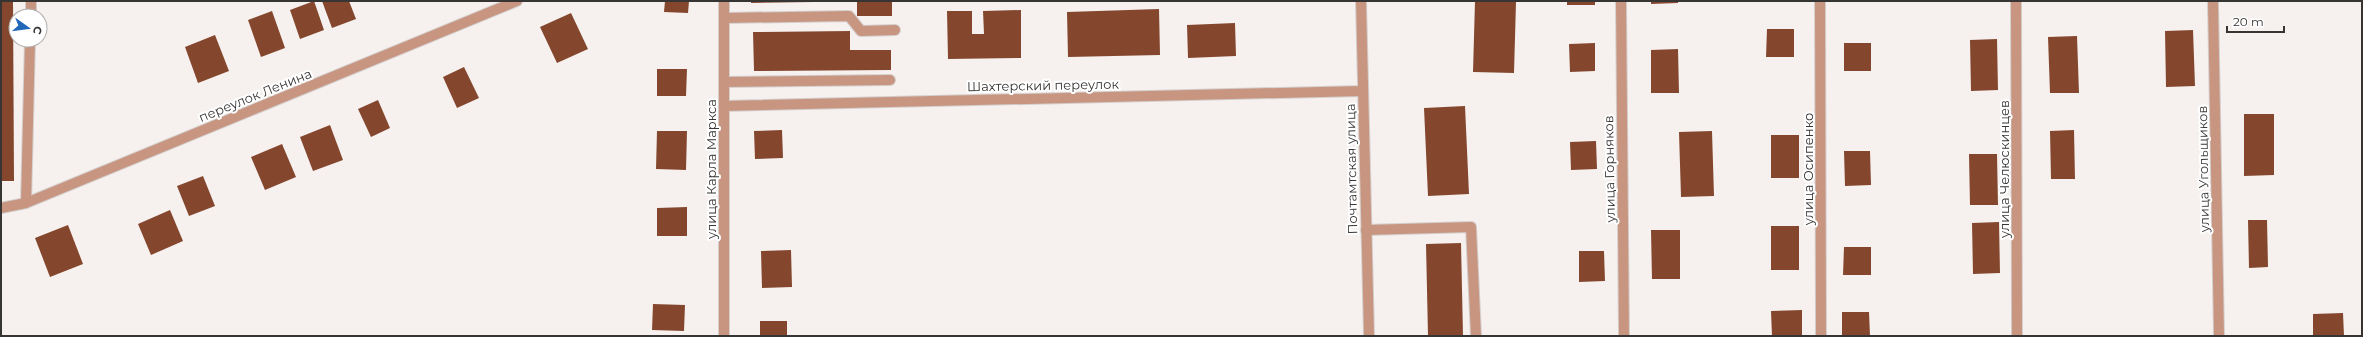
<svg xmlns="http://www.w3.org/2000/svg" width="2363" height="337" font-family="Montserrat,sans-serif">
  <rect width="100%" height="100%" fill="#f6f1ef"/>
  <g fill="#84472e">
    <polygon points="1,1 13,1 14,181 1,181"/>
    <polygon points="314,1 324,30 300,39 290,10"/>
    <polygon points="322,1 349,1 356,19 332,28"/>
    <polygon points="665,1 689,1 688,13 664,12"/>
    <polygon points="751,1 814,1 814,2 751,3"/>
    <rect x="857" y="1" width="35" height="15"/>
    <polygon points="1475,1 1516,2 1514,73 1473,72"/>
    <rect x="1567" y="1" width="28" height="4"/>
    <polygon points="1651,1 1678,1 1678,3 1651,4"/>
    <polygon points="1159,9 1160,55 1068,57 1067,12"/>
    <polygon points="1021,10 1021,58 948,59 947,11 972,11 972,34 984,34 983,11"/>
    <polygon points="272,11 285,48 261,57 248,20"/>
    <polygon points="571,13 588,49 557,63 540,27"/>
    <polygon points="1235,23 1236,56 1188,58 1187,25"/>
    <polygon points="1767,29 1794,29 1794,57 1766,57"/>
    <polygon points="2193,30 2195,86 2166,87 2165,31"/>
    <polygon points="850,31 850,50 891,50 891,70 754,71 753,32"/>
    <polygon points="215,35 229,71 198,83 185,47"/>
    <polygon points="2077,36 2079,93 2050,93 2048,37"/>
    <polygon points="1997,39 1998,90 1971,91 1970,40"/>
    <polygon points="1595,43 1595,71 1570,72 1569,44"/>
    <rect x="1844" y="43" width="27" height="28"/>
    <polygon points="1678,49 1679,93 1651,93 1651,50"/>
    <polygon points="464,67 479,98 457,108 443,77"/>
    <polygon points="657,69 687,69 686,96 657,96"/>
    <polygon points="378,100 390,128 371,137 358,109"/>
    <polygon points="1465,106 1469,194 1428,196 1424,108"/>
    <polygon points="2244,114 2274,114 2274,175 2244,176"/>
    <polygon points="330,125 343,160 313,171 300,137"/>
    <polygon points="782,130 783,158 755,159 754,131"/>
    <polygon points="2074,130 2075,179 2051,179 2050,131"/>
    <polygon points="657,131 687,131 686,170 656,169"/>
    <polygon points="1712,131 1714,196 1681,197 1679,132"/>
    <rect x="1771" y="135" width="28" height="43"/>
    <polygon points="1596,141 1597,169 1571,170 1570,142"/>
    <polygon points="282,144 296,177 265,190 251,157"/>
    <polygon points="1844,151 1870,151 1871,185 1845,186"/>
    <polygon points="1969,154 1997,154 1998,205 1970,205"/>
    <polygon points="203,176 215,206 189,216 177,186"/>
    <polygon points="687,207 687,236 657,236 657,208"/>
    <polygon points="170,210 183,241 151,255 138,224"/>
    <polygon points="2248,220 2267,220 2268,267 2249,268"/>
    <polygon points="1999,222 2000,273 1973,274 1972,223"/>
    <polygon points="68,225 83,264 50,277 35,238"/>
    <rect x="1771" y="226" width="28" height="44"/>
    <polygon points="1651,230 1680,230 1680,279 1652,279"/>
    <polygon points="1461,243 1463,336 1428,336 1426,244"/>
    <polygon points="1844,247 1871,247 1871,275 1843,275"/>
    <polygon points="791,250 792,287 762,288 761,251"/>
    <polygon points="1579,251 1604,251 1605,281 1579,282"/>
    <polygon points="653,304 685,305 684,331 652,330"/>
    <polygon points="1802,310 1802,336 1772,336 1771,311"/>
    <polygon points="1842,312 1869,312 1870,336 1842,336"/>
    <polygon points="2343,313 2344,336 2313,336 2313,314"/>
    <rect x="760" y="321" width="27" height="15"/>
  </g>
  <g fill="none" stroke-linecap="round" stroke-linejoin="round">
    <g stroke="#d4cfcd" stroke-width="12">
      <g id="minor">
        <polyline points="724,1 724,336"/>
        <polyline points="1361,1 1369,336"/>
        <polyline points="1621,1 1624,336"/>
        <polyline points="1820,1 1821,336"/>
        <polyline points="2016,1 2017,336"/>
        <polyline points="2213,1 2219,336"/>
        <polyline points="31,16 31,1"/>
        <polyline points="724,18 849,16 861,31 895,30"/>
        <polyline points="724,82 890,80"/>
        <polyline points="724,106 1362,91"/>
        <polyline points="26,203 30,40"/>
        <polyline points="1,208 26,203 517,1"/>
        <polyline points="1366,230 1471,227 1476,336"/>
      </g>
    </g>
    <use href="#minor" stroke="#c89581" stroke-width="10"/>
  </g>
  <g text-anchor="middle" stroke-width="4" stroke-linejoin="round" paint-order="stroke">
    <g font-size="13" fill="#373534" stroke="#fff">
      <text transform="translate(1043 85) rotate(-1)" y="5">Шахтерский переулок</text>
      <text transform="translate(255 95) rotate(-22)" y="5">переулок Ленина</text>
      <text transform="translate(711 169) rotate(-90)" y="5">улица Карла Маркса</text>
      <text transform="translate(1351 169) rotate(-91)" y="5">Почтамтская улица</text>
      <text transform="translate(1609 169) rotate(-91)" y="5">улица Горняков</text>
      <text transform="translate(1808 169) rotate(-90)" y="5">улица Осипенко</text>
      <text transform="translate(2004 169) rotate(-90)" y="5">улица Челюскинцев</text>
      <text transform="translate(2203 169) rotate(-91)" y="5">улица Угольщиков</text>
    </g>
  </g>
  <rect width="2363" height="337" fill="none" stroke="#373534" stroke-width="4"/>
  <g transform="translate(28 28) rotate(104)"><circle r="19" fill="#ffffff" stroke="#afaeae"/>
  <path d="M0-3L7 15L0 10L-7 15Z" fill="#2168b8"/>
  <text y="-6" font-size="11" font-weight="bold" text-anchor="middle" fill="#373534">С</text>
  </g>
  <path d="M2227 26v6h57v-6" fill="none" stroke="#373534" stroke-width="2"/>
  <text x="2233" y="26" font-size="12" fill="#373534" stroke="#ffffff" stroke-width="3" paint-order="stroke">20 m</text>
</svg>
